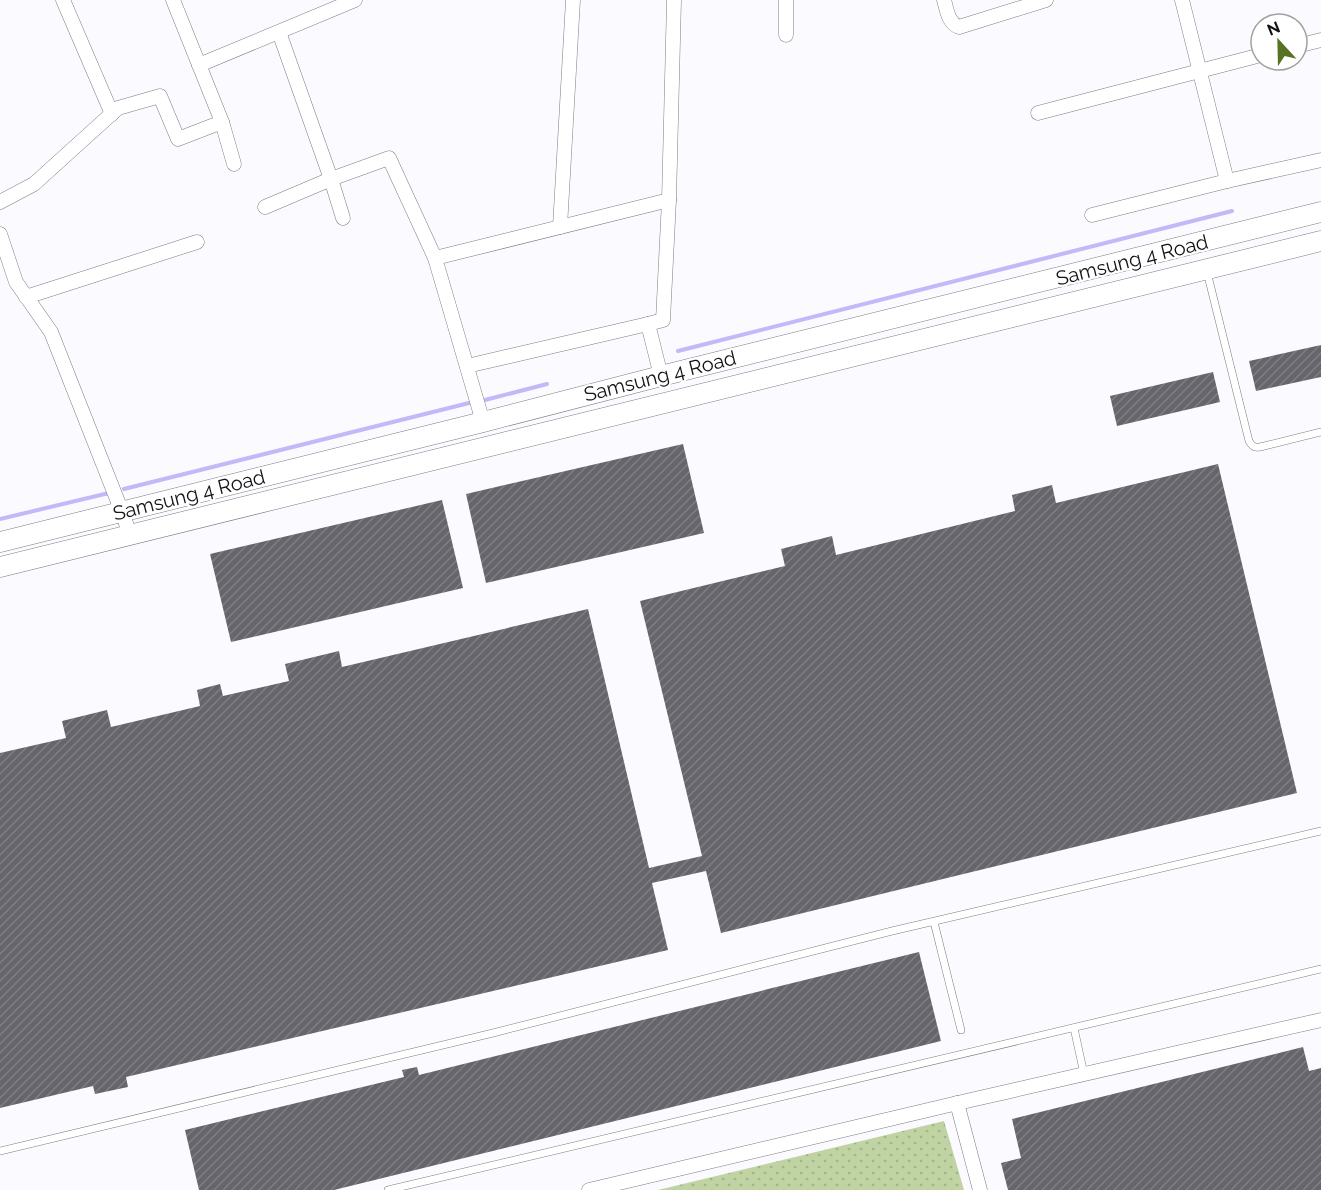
<svg xmlns="http://www.w3.org/2000/svg" width="1321" height="1190" font-family="Raleway,sans-serif">
  <defs>
    <pattern id="park-dots" width="8" height="8" patternUnits="userSpaceOnUse" patternTransform="scale(1.5)"><rect width="8" height="8" fill="#bfd3a3"/><path d="M2 2h.1M6 6h.1" fill="none" stroke="#a3b48c" stroke-width="1.8" stroke-linecap="round"/></pattern>
    <pattern id="building-hatch" width="6" height="6" patternUnits="userSpaceOnUse" patternTransform="scale(1.5)"><rect width="6" height="6" fill="#66656c"/><path d="M-1 1l2-2M0 6l6-6M5 7l2-2" fill="none" stroke="#7f7e83"/></pattern>
  </defs>
  <rect width="100%" height="100%" fill="#fbfaff"/>
  <polygon fill="url(#park-dots)" points="944,1121 964,1190 658,1190"/>
  <g fill="none" stroke-linecap="round" stroke-linejoin="round">
    <g stroke="#c1b9f8" stroke-width="4">
      <polyline points="678,351 1232,211"/>
      <polyline points="485,400 547,384"/>
      <polyline points="124,489 469,403"/>
      <polyline points="0,519 109,493"/>
    </g>
  </g>
  <g fill="url(#building-hatch)">
    <polygon points="1321,345 1321,377 1256,391 1249,361"/>
    <polygon points="1213,372 1220,402 1117,426 1110,396"/>
    <polygon points="683,444 704,533 486,583 466,494"/>
    <polygon points="1218,464 1297,793 721,933 706,871 652,883 668,950 126,1077 128,1087 95,1094 93,1086 0,1108 0,753 66,738 62,721 107,710 111,727 200,706 197,690 220,684 223,696 289,681 285,664 339,651 342,667 588,609 649,868 702,856 640,601 785,566 781,549 832,536 836,555 1015,511 1012,495 1052,485 1056,503"/>
    <polygon points="442,500 463,588 231,642 210,554"/>
    <polygon points="919,952 941,1041 334,1190 199,1190 185,1130 404,1077 402,1070 417,1067 419,1075"/>
    <polygon points="1303,1047 1309,1071 1321,1068 1321,1190 1008,1190 1001,1163 1021,1158 1012,1119"/>
  </g>
  <g fill="none" stroke-linecap="round" stroke-linejoin="round">
    <g stroke="#7d7d83" stroke-width="8">
      <g id="service">
        <path d="M1207,272L1249,441C1252,446 1254,448 1260,447L1321,432"/>
        <polyline points="934,922 961,1030"/>
        <polyline points="1074,1028 1084,1074"/>
        <polyline points="0,1151 493,1033 892,931 1321,831"/>
        <polyline points="388,1190 1321,969"/>
      </g>
    </g>
    <g stroke="#7d7d83" stroke-width="15">
      <g id="minor">
        <polyline points="63,0 112,114"/>
        <path d="M944,0C947,10 948,23 959,27L1046,0"/>
        <polyline points="1182,0 1227,181"/>
        <polyline points="279,32 331,179 343,218"/>
        <polyline points="786,35 786,0"/>
        <polyline points="1297,46 1321,40"/>
        <polyline points="199,65 355,0"/>
        <polyline points="1038,113 1261,55"/>
        <polyline points="222,122 234,164"/>
        <polyline points="0,202 34,184 118,108 160,96 178,139 222,122 173,0"/>
        <polyline points="265,207 331,179 389,158 435,258"/>
        <polyline points="1092,215 1227,181 1321,160"/>
        <polyline points="560,227 573,0"/>
        <polyline points="0,234 16,282 51,332 122,512 130,535"/>
        <polyline points="26,297 197,242"/>
        <polyline points="467,366 648,324"/>
        <polyline points="661,376 648,324 663,320 669,200 674,0"/>
        <polyline points="483,422 435,258 669,200"/>
        <polyline points="957,1103 980,1190"/>
        <polyline points="589,1190 962,1102 1321,1020"/>
      </g>
    </g>
    <g stroke="#7d7d83" stroke-width="21">
      <g id="secondary">
        <polyline points="0,542 483,422 661,376 1321,212"/>
        <polyline points="0,567 1321,241"/>
      </g>
    </g>
    <use href="#service" stroke="#fff" stroke-width="7"/>
    <use href="#minor" stroke="#fff" stroke-width="14"/>
    <use href="#secondary" stroke="#fff" stroke-width="20"/>
  </g>
  <g text-anchor="middle" stroke-width="4.5" stroke-linejoin="round" paint-order="stroke">
    <g font-size="20" fill="#131316" stroke="#fff">
      <text transform="translate(1132 260) rotate(-14)" y="7">Samsung 4 Road</text>
      <text transform="translate(660 376) rotate(-14)" y="7">Samsung 4 Road</text>
      <text transform="translate(189 495) rotate(-14)" y="7">Samsung 4 Road</text>
    </g>
  </g>
  <g transform="translate(1279 42) rotate(338)"><circle r="28" fill="#ffffff" stroke="#a1a1a2" stroke-width="1.5"/>
  <path d="M0-4.5L10 22L0 15L-10 22Z" fill="#567225"/>
  <text y="-9" font-size="16" font-weight="bold" text-anchor="middle" fill="#131316">N</text>
  </g>
</svg>
